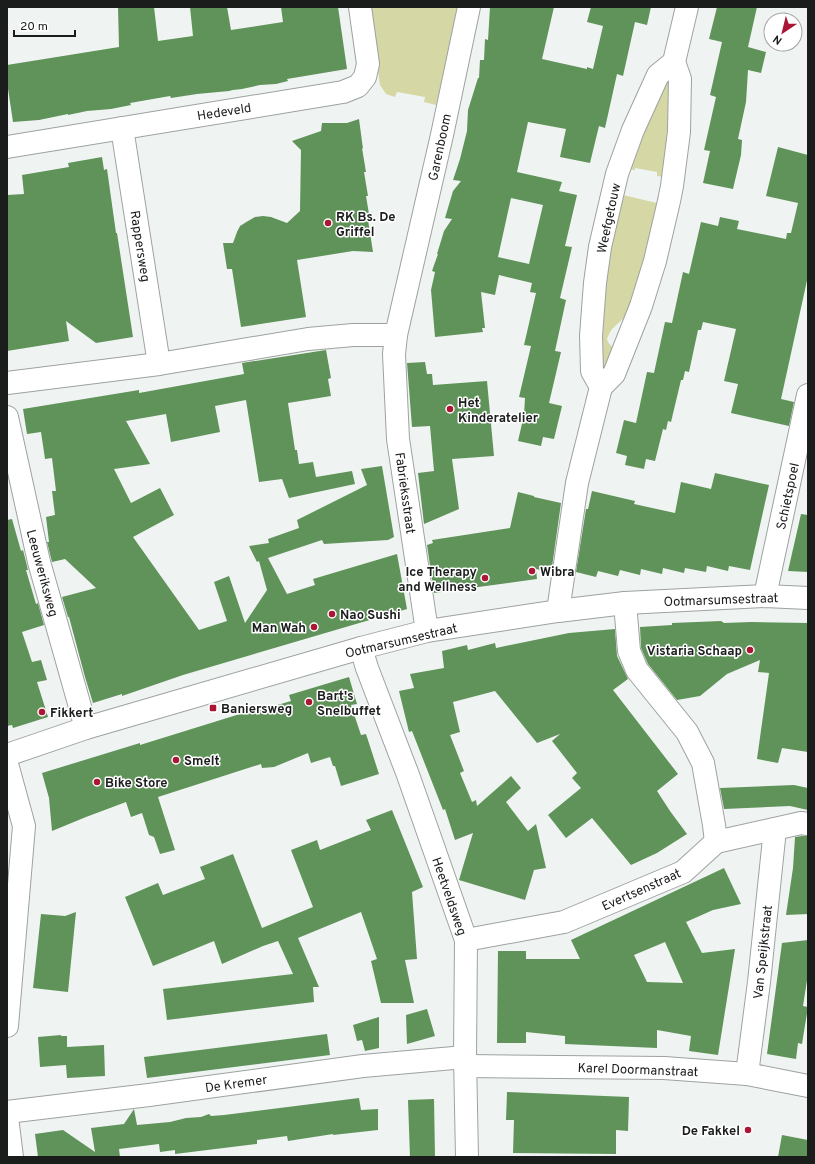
<svg xmlns="http://www.w3.org/2000/svg" width="815" height="1164" font-family="Overpass,sans-serif">
  <rect width="100%" height="100%" fill="#eff4f2"/>
  <g fill="#d5d8a5">
    <polygon points="369,7 459,7 436,105 424,102 425,97 397,92 395,97 386,94 380,85"/>
    <polygon points="671,77 666,177 657,176 657,172 635,168 635,170 626,169 660,82"/>
    <polygon points="619,194 661,204 651,251 626,316 612,329 609,334 607,339 608,342 612,347 616,345 606,368 603,370 596,353"/>
  </g>
  <g fill="#5f9359" fill-rule="evenodd">
    <polygon points="118,7 154,7 158,41 193,36 190,7 227,7 231,30 283,22 281,7 338,7 347,69 287,79 288,81 276,84 260,85 242,89 233,90 229,91 197,94 171,98 170,96 130,103 131,105 111,109 87,111 68,115 68,114 39,120 13,122 7,82 7,65 119,47"/>
    <path d="M490,7H554L542,59L587,69V67L593,69L603,26L587,22L591,7H651L647,25L635,22L623,76L617,74L605,128L599,126L590,163L560,157L566,129L528,122L517,172L562,182L559,191L577,195L565,246L572,247L560,298L566,300L555,351L561,352L549,403L562,406L554,439L543,437L541,446L518,441L524,415L525,398L519,397L531,346L524,345L536,293L530,292L532,283L499,275L495,295L481,292L485,328H482L483,332L435,337L431,290L435,272L432,271L438,254H437L444,231L452,219L445,218L453,191L461,181L453,180L460,159L467,131L468,110L478,78H479L480,60H484L485,39L488,40ZM511,198L543,205L529,264L498,257Z"/>
    <polygon points="717,7 757,7 748,47 766,52 761,73 748,70 746,102 738,139 742,140 741,155 733,189 703,183 710,151 704,150 716,97 710,95 722,42 709,39"/>
    <polygon points="359,119 363,149 362,148 366,172 364,172 368,196 366,196 370,220 368,220 373,252 353,251 297,260 306,317 241,327 232,269 227,269 223,243 233,243 237,232 240,226 248,221 255,217 263,216 271,217 287,223 300,211 301,150 292,141 321,131 322,123 347,123"/>
    <polygon points="778,147 808,155 808,276 781,399 794,402 789,426 731,413 738,384 724,381 736,329 703,322 701,330 698,330 689,372 685,371 683,380 681,380 671,422 668,421 666,430 663,429 655,461 646,459 644,469 625,465 627,456 616,453 624,420 636,423 647,372 654,373 665,322 672,323 683,272 689,274 701,222 718,226 720,217 739,221 737,229 786,239 787,233 791,233 798,203 766,196"/>
    <polygon points="102,157 104,170 107,169 116,233 117,233 133,337 96,343 66,321 69,341 7,351 7,195 24,194 22,175 69,167 68,163"/>
    <polygon points="326,350 331,378 328,379 331,396 288,403 295,450 297,450 299,464 313,462 316,477 352,471 355,484 289,498 282,479 259,482 246,400 215,406 220,432 171,442 166,414 126,421 150,464 114,469 131,503 160,488 174,515 133,537 199,630 227,621 214,582 229,576 245,623 267,590 259,561 257,562 249,546 269,543 268,539 299,528 297,520 367,485 361,469 382,466 394,537 388,540 324,544 322,540 268,558 287,594 315,585 313,579 397,554 407,609 183,675 122,696 122,694 93,703 85,677 69,617 68,617 62,597 96,588 65,559 52,562 47,542 49,542 46,517 55,515 52,491 56,491 52,458 45,459 41,432 27,434 23,409 139,390 139,393 244,374 242,363"/>
    <polygon points="425,362 427,374 432,374 433,385 487,381 494,456 452,459 459,509 424,524 418,473 434,471 430,426 412,427 407,363"/>
    <polygon points="715,473 769,485 750,570 729,566 728,571 707,566 706,572 685,568 684,573 663,568 662,574 641,569 640,575 620,570 618,576 598,571 596,577 576,572 586,509 588,509 592,491 635,501 634,504 675,513 681,482 711,489"/>
    <polygon points="518,492 534,496 534,497 561,503 552,567 547,566 545,571 536,569 537,579 434,593 427,545 433,543 432,540 510,528"/>
    <polygon points="801,514 808,515 808,572 788,571"/>
    <polygon points="12,519 21,551 23,550 28,570 26,570 36,604 38,603 44,625 22,632 32,662 41,660 47,680 37,682 48,717 13,728 12,725 7,726 7,520"/>
    <polygon points="721,621 724,623 751,622 808,623 808,752 782,748 778,763 757,759 769,673 758,672 760,660 727,674 700,696 677,700 648,664 641,648 640,627 672,625 672,623"/>
    <polygon points="615,629 617,656 628,679 613,690 678,774 657,791 670,811 687,834 657,853 631,865 592,818 566,838 548,815 581,788 572,778 577,773 552,741 560,734 537,743 495,691 453,702 460,732 450,735 464,771 460,773 472,802 476,800 477,806 511,776 521,788 506,802 528,831 536,824 546,868 534,870 525,900 459,880 473,833 455,840 445,809 443,810 412,731 409,732 399,691 414,688 410,674 444,668 442,651 467,645 468,650 495,643 496,648 569,633"/>
    <polygon points="349,677 357,704 351,705 361,735 366,734 379,774 341,786 335,766 333,766 330,757 311,763 308,753 274,767 262,768 261,764 158,797 175,850 160,854 154,837 149,835 142,813 131,817 126,802 86,817 52,831 49,798 42,773 140,743 140,745 256,709 257,711 291,701 289,695"/>
    <polygon points="794,785 808,788 808,810 790,806 724,809 720,788"/>
    <polygon points="392,810 423,887 412,892 417,959 405,960 414,1003 381,1003 371,961 377,959 361,912 298,938 319,987 313,987 314,1002 167,1020 163,989 293,974 278,941 263,946 222,964 214,941 153,966 125,897 158,883 163,895 205,879 200,867 233,854 262,928 313,907 291,850 317,840 320,850 371,830 366,820"/>
    <polygon points="802,836 808,836 808,914 786,915 793,868 795,837"/>
    <path d="M724,868L741,904L713,910L686,922L702,953L735,949L718,1055L689,1051L691,1036L657,1030V1048L565,1044V1036L526,1032V1043H497L498,951H526V959H580L571,940ZM665,942L683,983L647,982L634,955Z"/>
    <polygon points="76,912 68,992 33,988 41,914 65,916"/>
    <polygon points="808,940 808,974 803,1006 808,1007 802,1044 798,1043 796,1059 767,1054 782,943"/>
    <polygon points="427,1009 435,1036 407,1044 406,1015"/>
    <polygon points="379,1017 379,1048 365,1051 362,1040 357,1041 353,1025"/>
    <polygon points="327,1034 330,1055 147,1078 144,1057"/>
    <polygon points="61,1035 61,1036 67,1036 67,1047 104,1045 105,1076 67,1078 66,1065 40,1067 38,1037"/>
    <polygon points="507,1092 629,1097 628,1131 616,1130 616,1154 513,1153 514,1120 506,1120"/>
    <polygon points="359,1098 361,1110 378,1109 378,1130 333,1135 333,1134 288,1141 287,1136 257,1140 257,1144 175,1154 175,1150 160,1152 159,1144 119,1149 120,1157 38,1157 35,1134 63,1130 95,1152 91,1128 124,1124 134,1109 137,1125 170,1122 186,1118 201,1117 209,1114 211,1116 224,1115"/>
    <polygon points="434,1099 435,1157 410,1157 408,1100"/>
    <polygon points="782,1135 808,1140 808,1157 778,1157"/>
  </g>
  <g fill="none" stroke-linecap="round" stroke-linejoin="round">
    <g stroke="#9da2a0" stroke-width="24">
      <g id="minor">
        <polyline points="122,128 159,364"/>
        <polyline points="7,147 343,92 358,86 365,77 368,64 360,7"/>
        <polyline points="396,335 442,135 469,7"/>
        <polyline points="7,383 159,364 308,339 353,335 396,335 394,354 398,439 427,631"/>
        <polyline points="601,387 614,374 641,306 655,261 669,201 672,186 679,132 680,79 674,62"/>
        <polyline points="7,417 39,562 86,728"/>
        <polyline points="765,596 808,395"/>
        <polyline points="625,603 629,651 637,670 687,732 703,763 714,825 716,842"/>
        <polyline points="558,611 577,483 601,387 592,371 591,336 595,283 600,247 617,174 633,130 658,75 674,62 687,7"/>
        <polyline points="361,648 367,668 408,775 466,940 465,1057 467,1157"/>
        <polyline points="7,755 86,728 361,648 427,631 558,611 625,603 765,596 808,598"/>
        <polyline points="7,764 24,826 7,1026"/>
        <polyline points="466,940 564,922 683,872 716,842 801,823 808,824"/>
        <polyline points="466,1066 664,1068 747,1074 808,1086"/>
        <polyline points="747,1074 759,982 775,829"/>
        <polyline points="7,1112 149,1095 363,1066 465,1057"/>
        <polyline points="7,1117 12,1157"/>
      </g>
    </g>
    <use href="#minor" stroke="#fff" stroke-width="22"/>
  </g>
  <g fill="#ab1634" stroke="#fff" stroke-width="1.5">
    <circle cx="328" cy="223" r="4"/>
    <circle cx="450" cy="409" r="4"/>
    <circle cx="532" cy="571" r="4"/>
    <circle cx="485" cy="578" r="4"/>
    <circle cx="332" cy="614" r="4"/>
    <circle cx="314" cy="627" r="4"/>
    <circle cx="750" cy="650" r="4"/>
    <circle cx="309" cy="702" r="4"/>
    <rect x="209" y="704" width="8" height="8" rx="2"/>
    <circle cx="42" cy="712" r="4"/>
    <circle cx="176" cy="760" r="4"/>
    <circle cx="97" cy="782" r="4"/>
    <circle cx="748" cy="1130" r="4"/>
  </g>
  <g text-anchor="middle" stroke-width="3" stroke-linejoin="round" paint-order="stroke">
    <g font-size="13" fill="#1b1c1c" stroke="#fff">
      <text transform="translate(224 111) rotate(-9)" y="5">Hedeveld</text>
      <text transform="translate(439 147) rotate(-78)" y="5">Garenboom</text>
      <text transform="translate(608 218) rotate(-78)" y="5">Weefgetouw</text>
      <text transform="translate(141 246) rotate(81)" y="5">Rappersweg</text>
      <text transform="translate(406 493) rotate(82)" y="5">Fabrieksstraat</text>
      <text transform="translate(787 496) rotate(-78)" y="5">Schietspoel</text>
      <text transform="translate(43 573) rotate(75)" y="5">Leeuweriksweg</text>
      <text transform="translate(721 599) rotate(-2)" y="5">Ootmarsumsestraat</text>
      <text transform="translate(401 640) rotate(-13)" y="5">Ootmarsumsestraat</text>
      <text transform="translate(641 889) rotate(-24)" y="5">Evertsenstraat</text>
      <text transform="translate(450 896) rotate(71)" y="5">Heetveldsweg</text>
      <text transform="translate(762 952) rotate(-84)" y="5">Van Speijkstraat</text>
      <text transform="translate(638 1069) rotate(2)" y="5">Karel Doormanstraat</text>
      <text transform="translate(236 1083) rotate(-8)" y="5">De Kremer</text>
    </g>
    <g font-size="13" font-weight="bold" fill="#1b1c1c" stroke="#fff" text-anchor="start">
      <text x="336" y="221">RK Bs. De<tspan x="336" dy="15">Griffel</tspan></text>
      <text x="458" y="407">Het<tspan x="458" dy="15">Kinderatelier</tspan></text>
      <text x="477" y="576" text-anchor="end">Ice Therapy<tspan x="477" dy="15">and Wellness</tspan></text>
      <text x="540" y="576">Wibra</text>
      <text x="340" y="619">Nao Sushi</text>
      <text x="306" y="632" text-anchor="end">Man Wah</text>
      <text x="742" y="655" text-anchor="end">Vistaria Schaap</text>
      <text x="317" y="700">Bart's<tspan x="317" dy="15">Snelbuffet</tspan></text>
      <text x="221" y="713">Baniersweg</text>
      <text x="50" y="717">Fikkert</text>
      <text x="184" y="765">Smelt</text>
      <text x="105" y="787">Bike Store</text>
      <text x="740" y="1135" text-anchor="end">De Fakkel</text>
    </g>
  </g>
  <rect width="815" height="1164" fill="none" stroke="#1b1c1c" stroke-width="16"/>
  <g transform="translate(783 32) rotate(215)"><circle r="19" fill="#ffffff" stroke="#a4a4a4"/>
  <path d="M0-3L7 15L0 10L-7 15Z" fill="#ab1634"/>
  <text y="-6" font-size="11" font-weight="bold" text-anchor="middle" fill="#1b1c1c">N</text>
  </g>
  <path d="M14 30v6h61v-6" fill="none" stroke="#1b1c1c" stroke-width="2"/>
  <text x="20" y="30" font-size="12" fill="#1b1c1c" stroke="#ffffff" stroke-width="3" paint-order="stroke">20 m</text>
</svg>
